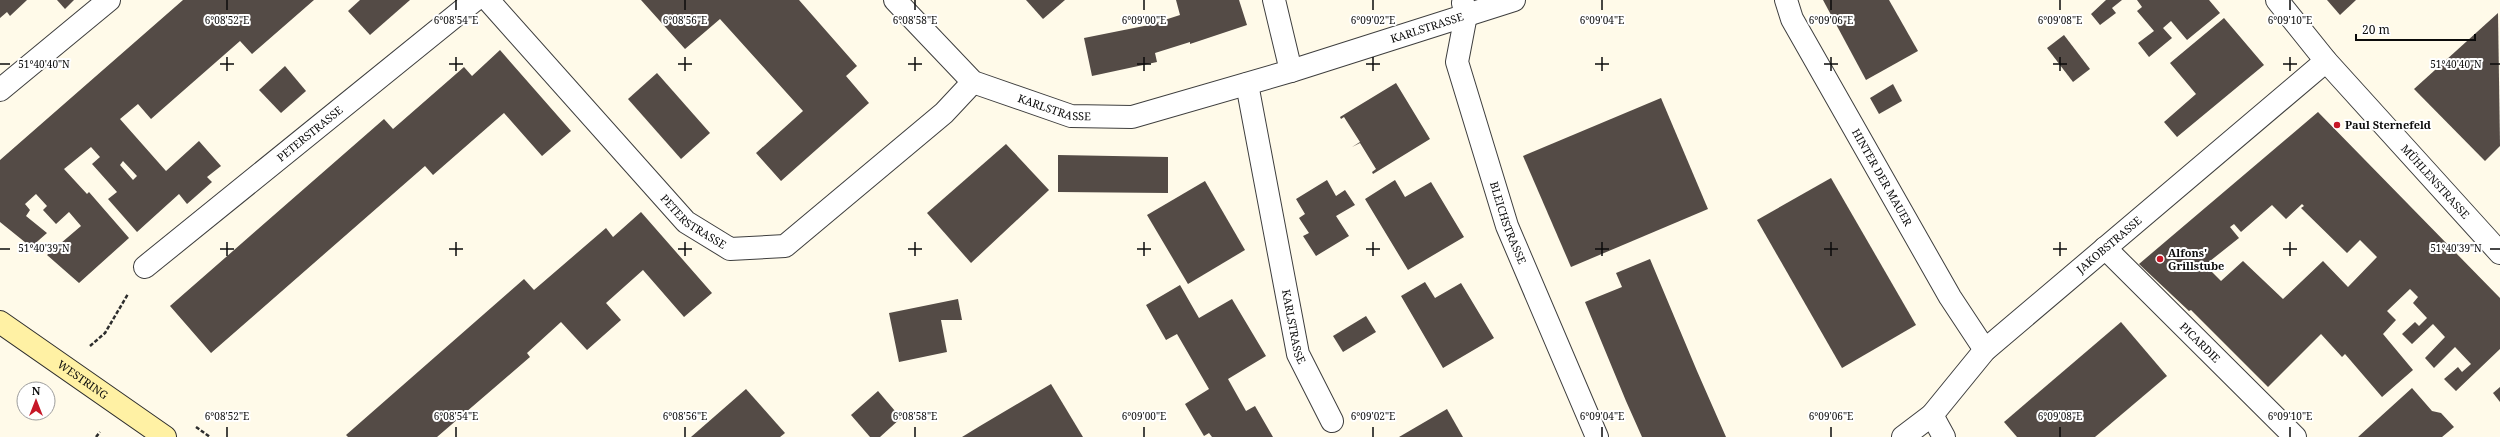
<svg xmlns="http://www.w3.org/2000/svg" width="2500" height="437" font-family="'Noto Serif',serif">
  <rect width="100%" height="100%" fill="#fffae9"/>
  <g fill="#544b46" fill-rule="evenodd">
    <polygon points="0,0 27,0 10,16 7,12 0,18"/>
    <polygon points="57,0 74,0 65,9"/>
    <path d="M183,0H314L252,54L240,41L151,119L138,104L120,119L166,171L199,141L221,166L207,177L212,182L187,204L179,194L137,232L108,199L117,192L92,164L100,157L91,147L64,169L87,194L89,192L129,238L79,283L47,255L81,226L69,212L56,224L43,210L47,206L36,194L25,204L30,210L26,216L47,233L31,247L0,222V160ZM123,161L137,176L133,180L120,165Z"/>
    <polygon points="360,0 410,0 370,35 348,11"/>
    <polygon points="641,0 799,0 857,66 846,76 869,103 781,181 756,153 803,111 720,19 685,49"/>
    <polygon points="1026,0 1065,0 1043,19"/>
    <polygon points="1176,0 1239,0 1247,25 1190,44 1190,42 1155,53 1157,62 1092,76 1084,38 1149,25 1180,15"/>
    <polygon points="1823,0 1889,0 1918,51 1866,80"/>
    <polygon points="2106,0 2122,0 2112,8 2116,13 2100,25 2091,14"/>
    <polygon points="2137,0 2209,0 2220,13 2187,40 2171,21 2163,28 2172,38 2149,57 2138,43 2154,31 2137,11 2142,7"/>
    <polygon points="2327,0 2356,0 2340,15"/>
    <polygon points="2498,13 2500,146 2485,161 2414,89"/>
    <polygon points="2224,18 2264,65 2177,137 2164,122 2196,94 2170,63"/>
    <polygon points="2064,35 2090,69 2073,82 2047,48"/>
    <polygon points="500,50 571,131 542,156 504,113 433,175 425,166 211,353 170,306 384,119 393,129 464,67 472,76"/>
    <polygon points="285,66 306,91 281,113 259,90"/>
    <polygon points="657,73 710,133 681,159 628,99"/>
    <polygon points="1396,83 1430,139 1373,174 1372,172 1376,169 1360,143 1352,147 1360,142 1344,117 1341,119 1340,117"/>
    <polygon points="1893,84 1902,101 1879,114 1870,98"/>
    <polygon points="1661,98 1708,209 1571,267 1523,156"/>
    <path d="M2318,112L2500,298V349L2456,391L2444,379L2458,367L2462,372L2471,364L2455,347L2434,368L2425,358L2445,337L2433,324L2412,344L2402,334L2415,322L2419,326L2427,318L2413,303L2418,297L2410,289L2387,311L2396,320L2383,334L2413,370L2382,397L2345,354L2342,357L2321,334L2268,387L2191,310L2189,311L2139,264ZM2302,204L2304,206L2301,208L2347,253L2360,240L2377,257L2348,287L2323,261L2283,299L2243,261L2221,281L2205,265L2239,238L2230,227L2234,224L2241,232L2272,205L2286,219Z"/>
    <polygon points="1006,144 1049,190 971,263 927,213"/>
    <polygon points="1058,155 1168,157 1168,193 1058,192"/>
    <polygon points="1831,178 1916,325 1842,368 1757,220"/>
    <polygon points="1327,180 1336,196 1345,190 1355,205 1336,216 1349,236 1316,256 1303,236 1309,233 1299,218 1305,214 1296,199"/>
    <polygon points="1395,180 1405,197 1431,182 1464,237 1408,270 1365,199"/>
    <polygon points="1205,181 1245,250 1188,284 1147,215"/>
    <polygon points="641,212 712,293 684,317 643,270 606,303 621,320 587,350 561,322 527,353 530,357 437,437 348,437 346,435 524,279 534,290 606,228 613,237"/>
    <polygon points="1650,259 1697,371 1726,437 1642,437 1626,401 1585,302 1622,287 1616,273"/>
    <polygon points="1425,282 1435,298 1461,283 1494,338 1443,368 1401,296"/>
    <polygon points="1180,285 1199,318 1232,299 1266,356 1228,379 1246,411 1255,406 1273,437 1212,437 1209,433 1204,436 1185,404 1209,389 1177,334 1166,340 1146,305"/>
    <polygon points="958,299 962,320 941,320 947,352 899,362 889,313"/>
    <polygon points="1366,316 1376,332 1343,352 1333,336"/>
    <polygon points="2121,322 2167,376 2095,437 2017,437 2004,422"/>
    <polygon points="1051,384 1083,437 962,437 980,426"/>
    <polygon points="2500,387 2500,402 2493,393"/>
    <polygon points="2412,388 2432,411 2441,413 2454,427 2442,437 2358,437"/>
    <polygon points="746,389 785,433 780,437 691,437"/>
    <polygon points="878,391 901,418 880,437 870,437 851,415"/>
    <polygon points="1447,409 1463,437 1399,437"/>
  </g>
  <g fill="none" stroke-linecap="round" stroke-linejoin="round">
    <g stroke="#3e3e3e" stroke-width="24">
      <g id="street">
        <path id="s1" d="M488,0L686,222L730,249L785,246L944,113L973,82"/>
        <path id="s2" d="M895,0L973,82L1071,116L1132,117L1291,71L1514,0"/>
        <polyline points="1274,0 1291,71"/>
        <path id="s3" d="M1786,0L1792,19L1950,297L1985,350"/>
        <path id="s4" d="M2277,0L2326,61L2500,253"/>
        <path id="s5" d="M1463,3L1466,15L1457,62L1507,226L1597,437"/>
        <path id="s6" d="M1247,84L1298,354L1332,421"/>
        <polyline points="0,90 109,0"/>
        <path id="s7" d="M2105,248L2295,437"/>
        <path id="s8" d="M145,267L475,0"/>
        <polyline points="1932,415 1944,437"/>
        <path id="s9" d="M1903,437L1932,415L1985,350L2326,61"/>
      </g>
    </g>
    <g stroke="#2d2d2d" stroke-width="24">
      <g id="secondary">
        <path id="s10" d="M0,322L165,437"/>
      </g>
    </g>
    <g stroke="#2d2d2d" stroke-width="2.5" stroke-dasharray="4 2" stroke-linecap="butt">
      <polyline points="90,346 105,333 128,294"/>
      <polyline points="196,427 210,437"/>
      <polyline points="96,437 100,432"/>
    </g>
    <use href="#street" stroke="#fff" stroke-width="22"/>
    <use href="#secondary" stroke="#fff1a4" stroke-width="22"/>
  </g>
  <path fill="none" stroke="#0b0b0b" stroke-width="1.5" d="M227,0V10M456,0V10M685,0V10M915,0V10M1144,0V10M1373,0V10M1602,0V10M1831,0V10M2060,0V10M2290,0V10M227,57V71M456,57V71M685,57V71M915,57V71M1144,57V71M1373,57V71M1602,57V71M1831,57V71M2060,57V71M2290,57V71M0,64H10M220,64H234M449,64H463M678,64H692M908,64H922M1137,64H1151M1366,64H1380M1595,64H1609M1824,64H1838M2053,64H2067M2283,64H2297M2490,64H2500M227,242V256M456,242V256M685,242V256M915,242V256M1144,242V256M1373,242V256M1602,242V256M1831,242V256M2060,242V256M2290,242V256M0,249H10M220,249H234M449,249H463M678,249H692M908,249H922M1137,249H1151M1366,249H1380M1595,249H1609M1824,249H1838M2053,249H2067M2283,249H2297M2490,249H2500M227,427V437M456,427V437M685,427V437M915,427V437M1144,427V437M1373,427V437M1602,427V437M1831,427V437M2060,427V437M2290,427V437"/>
  <g fill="#c71727" stroke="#fff" stroke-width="1.5">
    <circle cx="2337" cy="125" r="4"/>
    <circle cx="2160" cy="259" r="4"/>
  </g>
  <g text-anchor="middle" stroke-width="4" stroke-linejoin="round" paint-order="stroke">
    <g font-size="11" fill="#0b0b0b" stroke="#fff">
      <text dy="4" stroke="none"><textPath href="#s2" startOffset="586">KARLSTRASSE</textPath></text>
      <text dy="4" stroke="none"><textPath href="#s2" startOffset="199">KARLSTRASSE</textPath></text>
      <text dy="4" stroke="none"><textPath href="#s8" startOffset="212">PETERSTRASSE</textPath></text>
      <text dy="4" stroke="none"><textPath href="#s3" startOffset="202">HINTER DER MAUER</textPath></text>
      <text dy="4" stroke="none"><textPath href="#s4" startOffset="241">MÜHLENSTRASSE</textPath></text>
      <text dy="4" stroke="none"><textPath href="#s1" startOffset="303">PETERSTRASSE</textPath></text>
      <text dy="4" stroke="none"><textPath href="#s5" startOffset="229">BLEICHSTRASSE</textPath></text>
      <text dy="4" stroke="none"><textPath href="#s9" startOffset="283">JAKOBSTRASSE</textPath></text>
      <text dy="4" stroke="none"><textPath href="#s6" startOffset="247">KARLSTRASSE</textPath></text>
      <text dy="4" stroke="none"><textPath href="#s7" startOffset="134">PICARDIE</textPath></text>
      <text dy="4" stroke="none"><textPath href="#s10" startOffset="101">WESTRING</textPath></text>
    </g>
    <g font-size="11" font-weight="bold" fill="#0b0b0b" stroke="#fff" text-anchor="start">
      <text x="2345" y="129">Paul Sternefeld</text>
      <text x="2168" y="257">Alfons'<tspan x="2168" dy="13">Grillstube</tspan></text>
    </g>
  </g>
  <g font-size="10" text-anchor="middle" fill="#0b0b0b" stroke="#fff" stroke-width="4" stroke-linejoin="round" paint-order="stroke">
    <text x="227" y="24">6°08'52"E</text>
    <text x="456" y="24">6°08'54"E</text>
    <text x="685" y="24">6°08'56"E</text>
    <text x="915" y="24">6°08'58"E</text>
    <text x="1144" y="24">6°09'00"E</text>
    <text x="1373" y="24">6°09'02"E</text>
    <text x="1602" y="24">6°09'04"E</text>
    <text x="1831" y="24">6°09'06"E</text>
    <text x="2060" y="24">6°09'08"E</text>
    <text x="2290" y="24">6°09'10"E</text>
    <text x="44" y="68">51°40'40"N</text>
    <text x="2456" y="68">51°40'40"N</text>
    <text x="44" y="252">51°40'39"N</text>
    <text x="2456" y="252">51°40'39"N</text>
    <text x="227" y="420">6°08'52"E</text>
    <text x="456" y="420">6°08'54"E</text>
    <text x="685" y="420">6°08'56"E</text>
    <text x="915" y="420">6°08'58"E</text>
    <text x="1144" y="420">6°09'00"E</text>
    <text x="1373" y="420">6°09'02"E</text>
    <text x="1602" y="420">6°09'04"E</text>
    <text x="1831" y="420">6°09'06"E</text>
    <text x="2060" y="420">6°09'08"E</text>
    <text x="2290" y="420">6°09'10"E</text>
  </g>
  <g transform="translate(36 401)"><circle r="19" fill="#ffffff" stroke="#9d9d9d"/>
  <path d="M0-3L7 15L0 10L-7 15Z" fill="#c71727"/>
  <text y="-6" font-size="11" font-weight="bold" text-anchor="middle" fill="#0b0b0b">N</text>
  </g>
  <path d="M2356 34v6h119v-6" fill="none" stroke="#0b0b0b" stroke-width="2"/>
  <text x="2362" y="34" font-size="12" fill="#0b0b0b" stroke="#ffffff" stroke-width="3" paint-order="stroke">20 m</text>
</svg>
